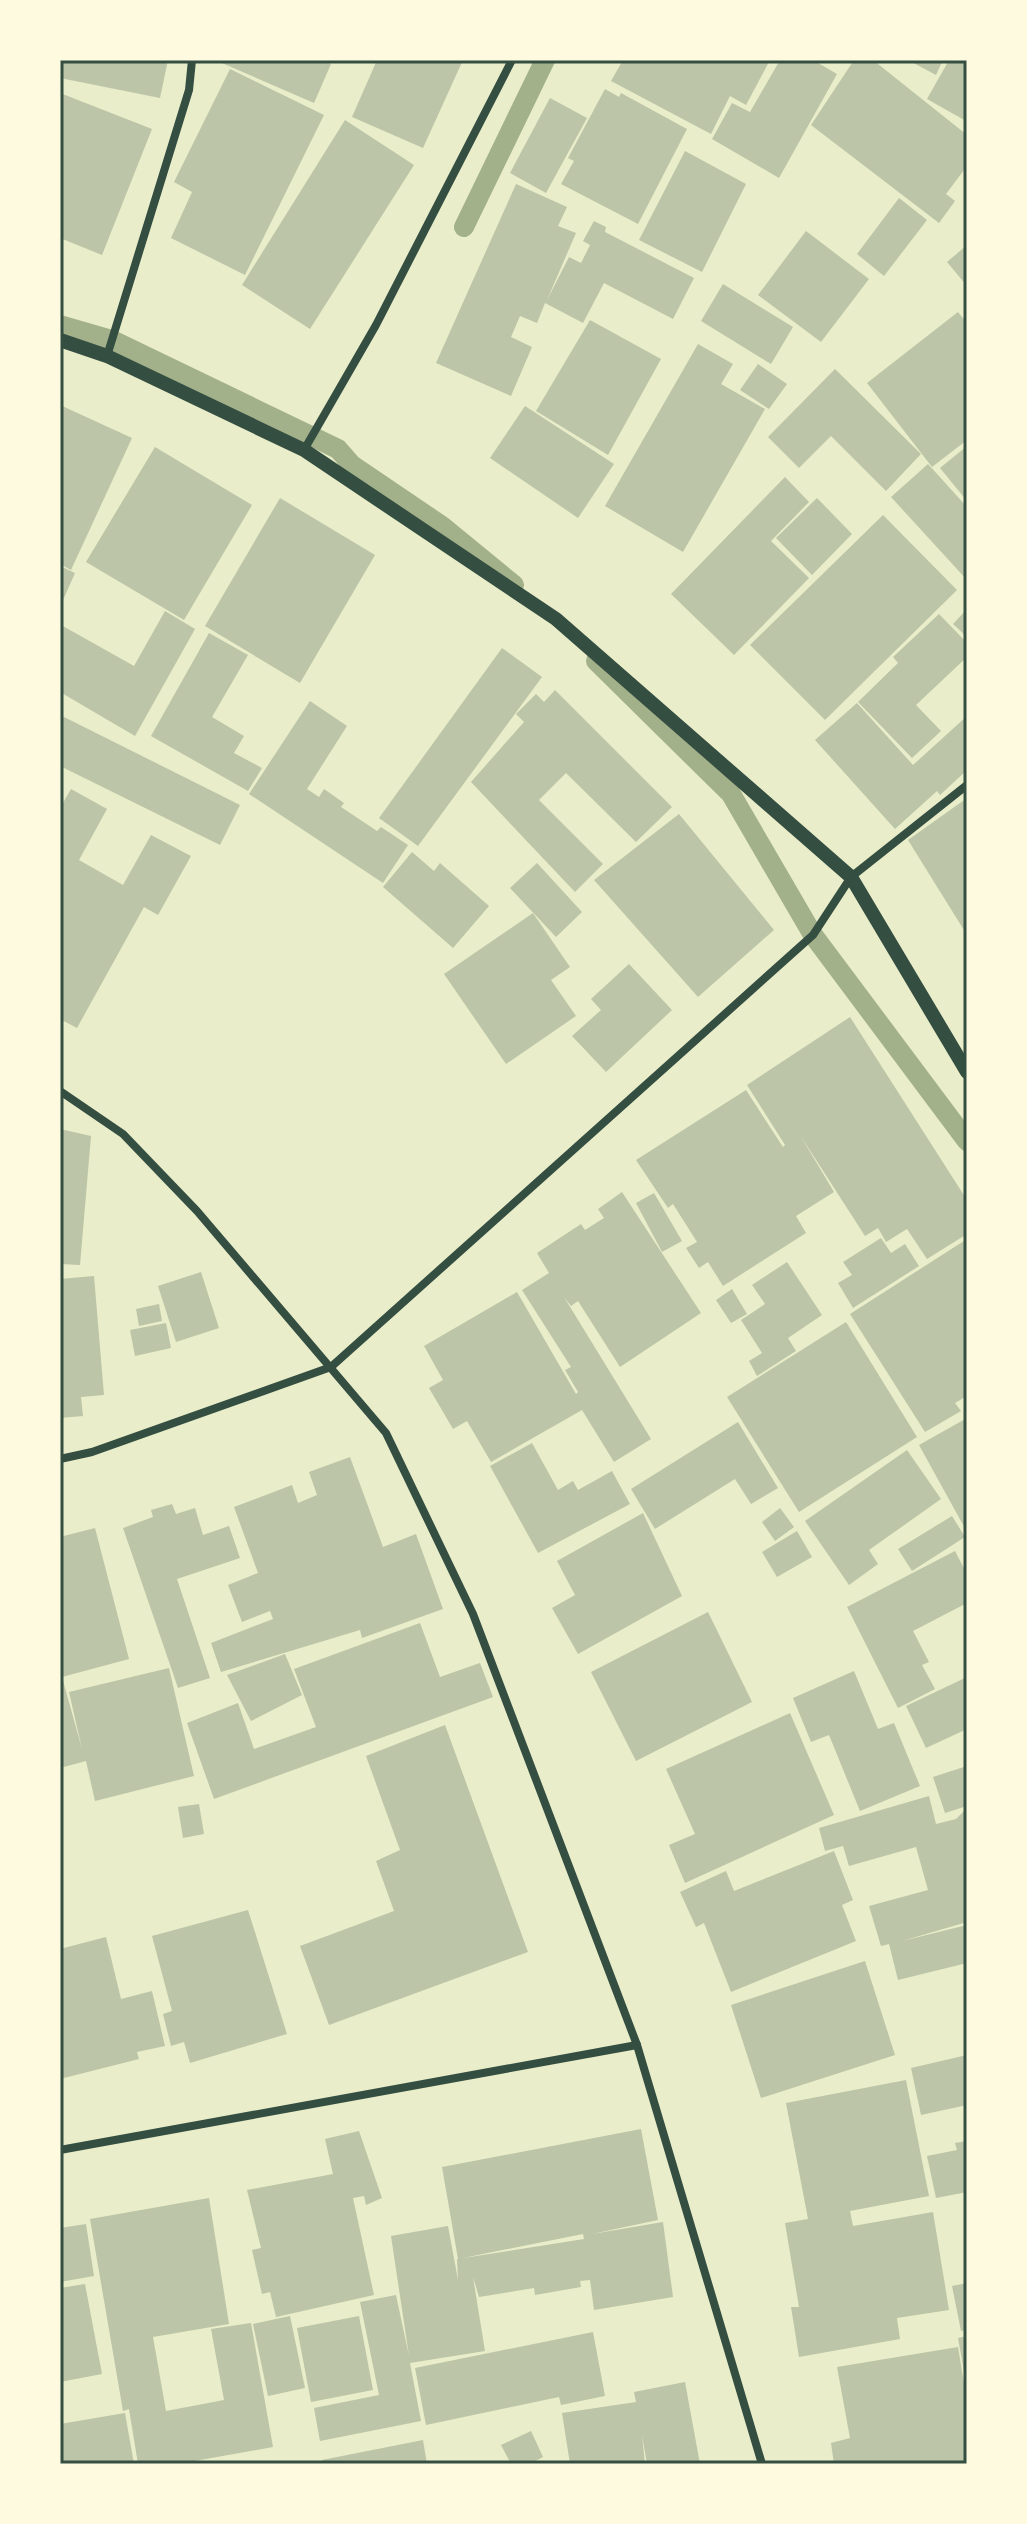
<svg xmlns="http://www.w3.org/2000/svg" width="1027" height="2524" font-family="'Alegreya Sans',sans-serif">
  <rect width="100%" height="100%" fill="#e9edc9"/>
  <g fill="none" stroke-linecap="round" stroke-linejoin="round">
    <g stroke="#a3b18a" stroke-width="20">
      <polyline points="464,227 545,60"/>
      <polyline points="60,325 112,340 338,449 352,465 442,526 514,585"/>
      <polyline points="596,661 731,794 813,935 967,1141"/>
    </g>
  </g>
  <g fill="#bcc5a7">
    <polygon points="61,60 168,60 160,98 60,78"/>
    <polygon points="215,60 321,60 331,64 314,103"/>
    <polygon points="377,60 463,60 423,148 352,117"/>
    <polygon points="623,60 770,60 746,105 730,96 711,134 611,81"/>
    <polygon points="780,60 813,60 837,74 779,178 712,139 732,103 750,112"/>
    <polygon points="854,60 873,60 967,135 967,166 946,194 955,201 939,223 811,125"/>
    <polygon points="908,60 943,60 936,75"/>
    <polygon points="949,60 967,60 966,121 927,99"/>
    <polygon points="230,69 324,115 245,275 171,238 192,192 174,182"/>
    <polygon points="605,89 619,97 621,93 687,129 638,224 561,184 574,161 568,158"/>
    <polygon points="60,93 152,129 102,255 60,238"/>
    <polygon points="550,98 587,118 546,193 510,173"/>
    <polygon points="345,120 414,165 310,329 242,285"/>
    <polygon points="685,151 746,184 702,272 639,240"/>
    <polygon points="516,184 567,207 558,226 576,233 547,300 569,257 581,263 590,245 583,241 594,221 606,227 605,232 694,278 673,319 604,283 583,323 545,303 537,323 520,316 511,337 532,347 511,396 436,363"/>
    <polygon points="899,198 927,220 884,276 857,254"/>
    <polygon points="806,231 869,279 821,342 758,295"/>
    <polygon points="967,245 967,286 947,262"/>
    <polygon points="723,284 793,327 771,364 701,321"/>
    <polygon points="958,312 967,323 967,440 932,467 867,383"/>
    <polygon points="590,320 661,359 608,455 536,411"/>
    <polygon points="698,344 733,364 721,384 765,409 683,552 605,506"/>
    <polygon points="758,364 787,384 769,409 740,390"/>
    <polygon points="835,369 921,454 886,491 831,436 799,468 768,437"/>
    <polygon points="60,405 132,438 71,570 60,564"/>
    <polygon points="525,406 614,464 578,518 490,458"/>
    <polygon points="967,446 967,501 940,468"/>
    <polygon points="155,447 252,505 184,620 86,562"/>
    <polygon points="928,464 967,507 967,580 891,497"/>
    <polygon points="785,477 809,502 771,541 809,578 734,655 671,594"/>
    <polygon points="280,498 375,555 300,683 205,626"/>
    <polygon points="817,498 852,534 812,575 776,538"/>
    <polygon points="883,515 957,590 825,720 750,645"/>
    <polygon points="60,566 75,573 60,607"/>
    <polygon points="967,609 967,637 953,624"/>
    <polygon points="165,611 195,629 135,736 60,692 61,625 134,666"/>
    <polygon points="939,614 967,643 967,657 916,705 941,731 912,758 858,702 898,663 893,657"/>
    <polygon points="209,633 248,655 212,717 244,736 234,753 262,768 248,791 151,736"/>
    <polygon points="502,648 542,677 418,846 379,818"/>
    <polygon points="555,690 672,807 636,842 566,773 539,800 603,864 575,892 471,782 524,722 516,714 536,694 544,702"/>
    <polygon points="310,701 347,726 307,789 319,797 324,789 344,803 341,807 377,831 381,827 408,845 383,883 249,794"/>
    <polygon points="857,703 913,765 967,716 967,770 940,795 937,791 895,829 815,740"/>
    <polygon points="60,715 240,805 220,845 60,766"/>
    <polygon points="71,789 107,809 79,860 123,885 151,835 191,856 158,915 144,907 77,1028 60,1019 60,808"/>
    <polygon points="967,798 967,935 908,840"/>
    <polygon points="679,814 774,930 698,997 594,880"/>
    <polygon points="412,852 434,871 440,863 489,906 453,948 383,887"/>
    <polygon points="537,863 582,912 556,937 510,888"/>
    <polygon points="533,913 570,967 551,980 576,1016 506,1064 444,974"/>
    <polygon points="629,964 672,1010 606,1072 572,1036 601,1010 591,999"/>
    <polygon points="850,1017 967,1200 967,1234 927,1259 907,1229 886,1242 878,1228 865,1236 800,1135 834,1192 796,1216 806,1233 723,1286 708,1262 699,1268 686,1248 697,1242 673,1204 668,1208 636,1160 746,1090 783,1147 785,1145 747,1085"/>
    <polygon points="60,1129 91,1136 80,1265 60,1264"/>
    <polygon points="622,1192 701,1313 620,1367 578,1301 571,1306 564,1297 651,1439 614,1462 582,1410 491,1462 467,1421 453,1429 429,1388 443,1380 424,1346 517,1292 576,1394 578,1392 565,1370 571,1367 522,1290 549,1273 537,1253 581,1224 585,1230 604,1218 598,1209"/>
    <polygon points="654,1193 682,1241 662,1252 636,1203"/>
    <polygon points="881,1238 891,1253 905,1244 919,1266 853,1308 838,1283 852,1275 843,1262"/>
    <polygon points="967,1239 967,1396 955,1403 961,1411 925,1432 850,1314"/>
    <polygon points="787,1262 822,1315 788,1338 796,1351 757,1376 749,1361 762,1353 741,1320 765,1304 752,1285"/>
    <polygon points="201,1272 219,1328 176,1342 158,1286"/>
    <polygon points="94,1276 104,1395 81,1397 83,1416 60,1418 60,1279"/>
    <polygon points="732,1289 747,1314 731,1323 716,1300"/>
    <polygon points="159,1304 162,1321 139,1326 136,1309"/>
    <polygon points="846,1322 917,1437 799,1512 727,1397"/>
    <polygon points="166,1323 171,1348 135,1356 130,1330"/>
    <polygon points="967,1418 967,1532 919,1445"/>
    <polygon points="738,1422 778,1488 751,1504 735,1479 655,1529 631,1489"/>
    <polygon points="532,1443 558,1490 573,1481 578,1490 612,1471 630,1504 538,1553 490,1466"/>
    <polygon points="907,1450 941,1499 869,1550 878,1564 849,1585 805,1521"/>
    <polygon points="350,1457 383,1547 416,1534 443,1609 362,1638 360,1630 221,1672 211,1643 273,1619 270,1611 242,1622 228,1585 258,1573 234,1507 292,1485 298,1503 317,1495 309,1472"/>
    <polygon points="172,1504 176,1514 195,1508 203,1535 229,1526 240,1558 177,1579 210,1678 178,1688 123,1528 153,1517 151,1510"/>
    <polygon points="780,1508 794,1527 775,1541 762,1522"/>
    <polygon points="643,1513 682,1596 578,1654 552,1608 575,1595 557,1561"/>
    <polygon points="952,1516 965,1537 912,1571 898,1549"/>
    <polygon points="95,1528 129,1659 62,1677 82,1749 69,1692 169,1668 194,1776 95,1801 86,1761 60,1768 60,1537"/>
    <polygon points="797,1531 812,1557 777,1577 762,1552"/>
    <polygon points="955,1551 967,1574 967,1603 913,1631 929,1662 922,1665 935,1689 898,1708 847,1607"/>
    <polygon points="708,1612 752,1702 636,1761 591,1672"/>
    <polygon points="420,1623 440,1677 480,1663 493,1697 214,1799 187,1723 238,1703 254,1749 316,1727 294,1669"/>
    <polygon points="285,1654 302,1695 251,1721 227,1675"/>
    <polygon points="854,1671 878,1729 894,1723 920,1786 860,1811 829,1735 811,1742 793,1698"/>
    <polygon points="967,1677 967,1729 926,1748 906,1706"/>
    <polygon points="790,1713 834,1815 685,1883 669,1845 695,1834 666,1769"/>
    <polygon points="445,1725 528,1952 329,2025 300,1946 394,1911 376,1861 400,1850 366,1756"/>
    <polygon points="967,1766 967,1806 945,1813 933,1777"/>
    <polygon points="929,1796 936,1824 956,1819 967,1808 967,1922 902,1941 967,1925 967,1963 898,1980 889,1944 881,1946 869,1906 928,1890 916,1847 849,1866 843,1846 825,1851 819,1828"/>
    <polygon points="199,1804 204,1834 183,1838 178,1807"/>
    <polygon points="834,1851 853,1900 842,1905 856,1941 731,1992 704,1923 696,1927 680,1892 726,1871 734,1891"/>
    <polygon points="248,1910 287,2034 190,2063 184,2042 171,2046 163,2014 172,2011 152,1936"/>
    <polygon points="106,1937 121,1999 152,1991 165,2046 137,2052 139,2059 60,2079 60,1949"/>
    <polygon points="865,1961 895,2055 761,2098 731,2005"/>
    <polygon points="967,2055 967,2105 921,2115 911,2068"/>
    <polygon points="906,2080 929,2196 850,2211 853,2226 933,2212 949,2310 897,2318 900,2339 799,2357 791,2307 799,2307 785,2223 808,2219 786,2103"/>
    <polygon points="641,2129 658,2220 592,2234 663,2222 673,2297 594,2310 590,2280 580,2281 581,2287 535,2295 534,2288 479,2297 473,2277 485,2351 410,2363 421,2421 320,2441 314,2408 379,2395 360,2302 396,2295 409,2356 391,2236 448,2226 458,2280 457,2259 584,2239 583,2234 458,2259 442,2167"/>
    <polygon points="359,2131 382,2198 366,2205 364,2196 353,2198 374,2295 276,2317 270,2292 262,2294 252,2250 261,2248 247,2190 333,2174 325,2139"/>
    <polygon points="967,2141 967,2192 936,2198 927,2156 957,2150 955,2143"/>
    <polygon points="209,2198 229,2324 153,2337 166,2411 224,2400 211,2329 251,2323 273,2447 178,2464 138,2464 129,2409 123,2411 90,2219"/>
    <polygon points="86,2224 94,2276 60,2282 60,2228"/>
    <polygon points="967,2283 967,2330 961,2331 952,2286"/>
    <polygon points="85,2284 102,2374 60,2382 60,2288"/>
    <polygon points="290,2316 305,2388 268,2396 253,2324"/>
    <polygon points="359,2316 373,2390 311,2402 297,2328"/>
    <polygon points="593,2332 605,2396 561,2405 559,2397 426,2425 415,2368"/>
    <polygon points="967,2336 967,2378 965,2378 958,2338"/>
    <polygon points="958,2347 967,2401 967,2464 834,2464 831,2443 850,2438 837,2367"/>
    <polygon points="685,2382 700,2464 647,2464 642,2435 645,2464 570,2464 562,2413 636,2402 634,2392"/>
    <polygon points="125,2413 134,2464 60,2464 60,2424"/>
    <polygon points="531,2431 543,2457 529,2464 511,2464 501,2445"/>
    <polygon points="423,2440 427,2464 322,2464 322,2460"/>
  </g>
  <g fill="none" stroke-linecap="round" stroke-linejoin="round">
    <g stroke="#344e41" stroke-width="8">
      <polyline points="107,356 189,90 192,60"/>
      <polyline points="304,450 376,325 512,60"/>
      <polyline points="60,1091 123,1134 197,1211 386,1433 473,1614 637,2045 762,2464"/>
      <polyline points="60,1459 92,1452 331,1367 813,935 851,877 967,785"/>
      <polyline points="60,2150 637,2045"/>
    </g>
    <polyline stroke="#344e41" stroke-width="14" points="60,340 107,356 304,450 556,619 851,877 967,1072"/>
  </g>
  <rect width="1027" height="2524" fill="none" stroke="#fefae0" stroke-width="124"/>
  <rect x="62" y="62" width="903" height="2400" fill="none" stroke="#344e41" stroke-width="3"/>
</svg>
